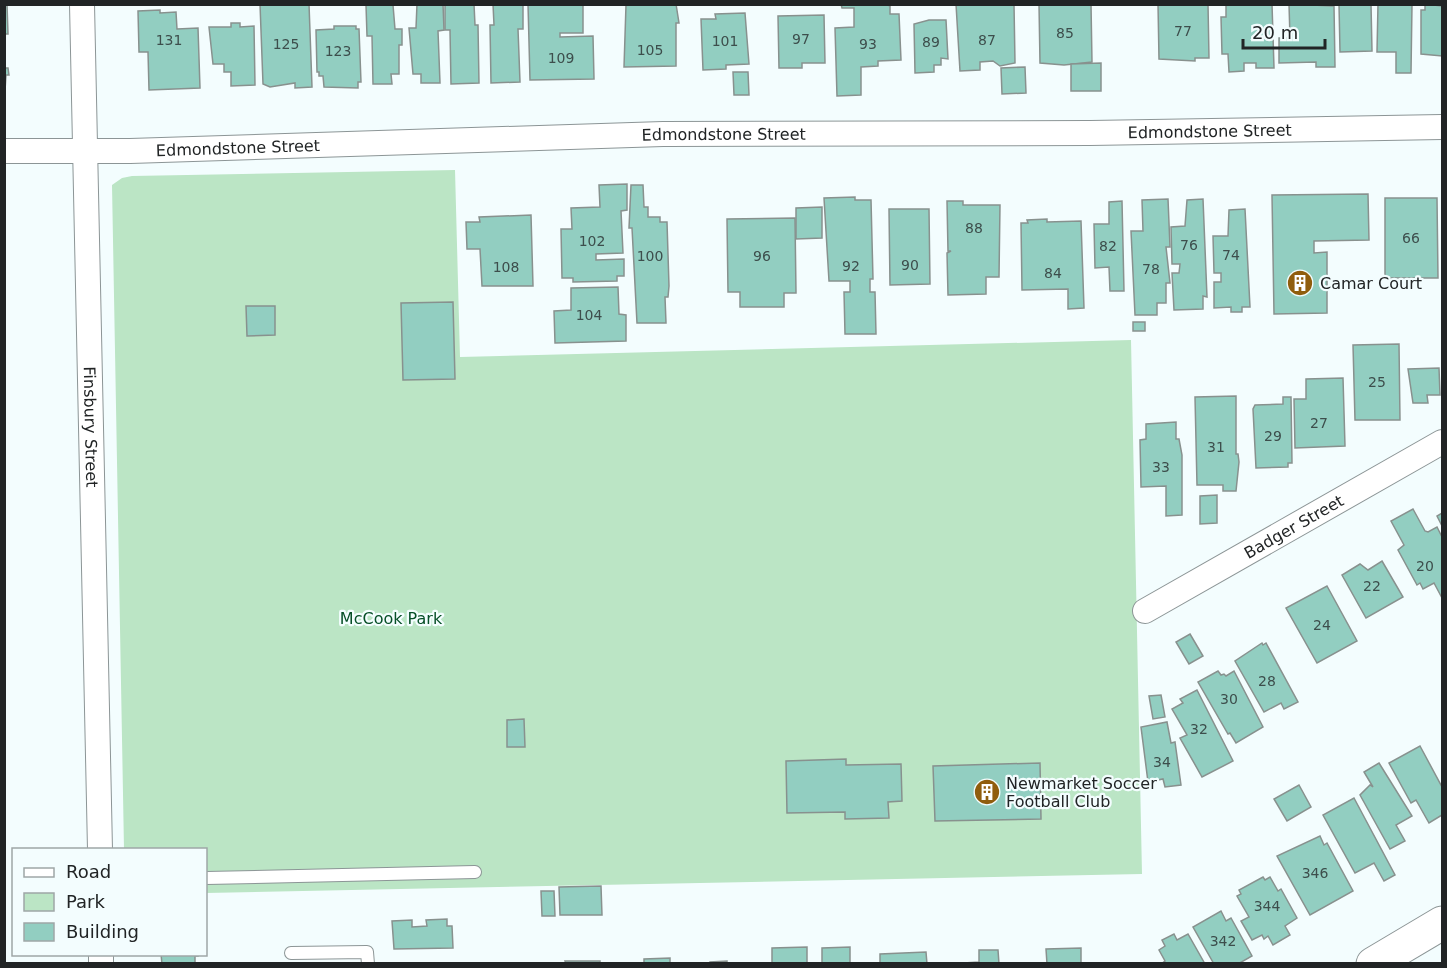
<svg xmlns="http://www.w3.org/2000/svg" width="1447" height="968" font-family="'DejaVu Sans',sans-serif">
  <rect width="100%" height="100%" fill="#f3fdfe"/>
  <polygon fill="#bbe5c5" points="455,170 460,357 1131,340 1142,874 206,893 206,850 124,849 112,185 122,178 132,176"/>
  <g fill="#92cec1" stroke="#88918e" stroke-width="1.5">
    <polygon points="4,4 7,4 8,34 4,34"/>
    <polygon points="260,4 309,4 312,87 295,88 295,83 270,87 263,84"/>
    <polygon points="417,4 443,4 444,30 438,31 440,83 421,83 421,74 413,74 409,28 416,28"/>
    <polygon points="445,4 474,4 475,25 478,25 479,83 451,84 450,30 445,30"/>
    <polygon points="493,4 523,4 523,29 518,29 520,82 491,83 490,25 494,25"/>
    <polygon points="528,4 583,4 583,33 560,33 560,37 593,36 594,79 530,80"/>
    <polygon points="676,4 679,23 676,23 676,66 624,67 626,5"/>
    <polygon points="841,4 886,4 890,6 890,14 899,14 901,60 878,61 878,66 861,67 861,95 837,96 835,28 854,27 854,8 842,8"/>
    <polygon points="956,4 1014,4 1015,63 1000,66 993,61 980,62 980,70 960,71"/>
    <polygon points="1039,4 1091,4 1092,62 1064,65 1040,63"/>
    <polygon points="1158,4 1208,4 1209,58 1195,58 1195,61 1159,59"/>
    <polygon points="1226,4 1272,4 1274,68 1256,68 1256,63 1244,63 1244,71 1229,72 1228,54 1222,54 1221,17 1226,17"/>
    <polygon points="1289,4 1334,6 1335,67 1316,67 1316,62 1279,63 1279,38 1290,38"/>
    <polygon points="1339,4 1371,4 1372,51 1340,52"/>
    <polygon points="1378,4 1412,5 1411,73 1396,73 1396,52 1377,52"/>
    <polygon points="1425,4 1442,6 1442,56 1421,54 1421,10 1425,10"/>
    <polygon points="366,5 393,5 395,29 402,29 402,45 399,45 399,74 391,74 392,84 373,84 372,36 367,36"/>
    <polygon points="160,10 160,13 176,12 177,29 198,28 200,88 149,90 148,52 139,52 138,11"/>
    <polygon points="745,13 749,64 726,65 726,69 703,70 701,19 716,19 715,14"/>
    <polygon points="824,15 825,63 802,63 802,68 779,68 778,16"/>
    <polygon points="929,20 946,20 948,59 941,58 941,65 934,65 934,72 915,73 914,24"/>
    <polygon points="231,23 240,23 240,27 254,26 255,85 231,86 231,72 224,72 224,64 213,64 209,27 231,27"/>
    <polygon points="334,26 356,26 356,29 359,29 361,82 358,82 358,88 324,87 323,76 319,76 319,72 317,72 316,30 334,29"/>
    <polygon points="1101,63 1101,91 1071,91 1071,64"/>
    <polygon points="1025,67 1026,93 1002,94 1001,68"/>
    <polygon points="4,68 8,68 9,75 6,75 4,106"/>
    <polygon points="733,72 748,72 749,95 734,95"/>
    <polygon points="627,184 627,210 621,211 623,253 596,254 596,260 624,259 624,276 617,276 617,281 573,282 573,278 562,278 561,229 572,229 571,208 600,207 599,185"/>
    <polygon points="631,185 643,185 644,207 648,207 648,217 660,217 660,222 667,222 669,286 668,297 665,297 666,323 637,323 632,228 629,228"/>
    <polygon points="1368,194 1369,240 1314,241 1314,253 1327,252 1327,313 1274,314 1272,195"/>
    <polygon points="855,197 855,200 871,200 873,279 870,279 870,292 875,292 876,334 845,334 844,292 850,292 850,281 829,281 824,198"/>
    <polygon points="1385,198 1437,198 1438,278 1385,278"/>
    <polygon points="1168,199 1170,247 1166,247 1170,283 1166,283 1166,303 1157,303 1157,315 1135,315 1131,231 1143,231 1142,200"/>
    <polygon points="1203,199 1207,297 1203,296 1203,309 1174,310 1172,273 1179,273 1180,264 1172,264 1171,227 1185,226 1187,200"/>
    <polygon points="947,201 963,201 963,205 1000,205 999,277 986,277 986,294 948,295 947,253 951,251 948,251"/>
    <polygon points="1122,201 1124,291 1110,291 1109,267 1095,268 1094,224 1109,224 1109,202"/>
    <polygon points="822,207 822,238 796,239 796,208"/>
    <polygon points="889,209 929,209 930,284 890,285"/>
    <polygon points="1245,209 1250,307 1242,307 1242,312 1231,312 1231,307 1214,308 1214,282 1221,282 1221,273 1214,273 1213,236 1228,236 1229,210"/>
    <polygon points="531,215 533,286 482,286 480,249 467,249 466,222 480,222 479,217"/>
    <polygon points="795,218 796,293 784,293 784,307 740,307 740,292 728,292 727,219"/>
    <polygon points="1047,219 1047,222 1081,221 1084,308 1068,309 1068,289 1022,290 1021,223 1028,223 1027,220"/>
    <polygon points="618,287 619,314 626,315 626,341 555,343 554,311 571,310 571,288"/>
    <polygon points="453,302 455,379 403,380 401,303"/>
    <polygon points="246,306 275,306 275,335 247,336"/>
    <rect x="1133" y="322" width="12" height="9"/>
    <polygon points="1399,344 1400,420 1355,420 1353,345"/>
    <polygon points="1439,368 1440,395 1427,395 1428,403 1413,403 1408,369"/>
    <polygon points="1343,378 1345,446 1295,448 1294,399 1306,399 1306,379"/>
    <polygon points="1236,396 1236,454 1238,454 1239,462 1236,491 1223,491 1223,485 1197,485 1195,397"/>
    <polygon points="1283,397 1291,397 1292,463 1288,463 1288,467 1256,468 1253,409 1255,405 1283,404"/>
    <polygon points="1176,422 1176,439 1179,439 1182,455 1182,515 1166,516 1166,486 1141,487 1140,440 1146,439 1146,424"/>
    <polygon points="1217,495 1217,523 1200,524 1200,496"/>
    <polygon points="1413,509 1425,531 1428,532 1437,527 1442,537 1442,598 1434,583 1423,589 1420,583 1417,585 1398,550 1404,545 1391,521"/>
    <polygon points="1442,513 1442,526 1437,516"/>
    <polygon points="1382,561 1403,597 1366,618 1342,575 1360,564 1368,570"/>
    <polygon points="1327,586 1357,641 1317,663 1286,608"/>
    <polygon points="1190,634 1203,656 1189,664 1176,642"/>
    <polygon points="1262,643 1263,645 1266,643 1298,702 1284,709 1281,703 1264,712 1235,661"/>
    <polygon points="1218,671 1221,675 1224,674 1226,676 1234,671 1263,727 1236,743 1230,733 1228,734 1198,682"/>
    <polygon points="1197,690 1233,761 1202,777 1180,738 1187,735 1172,709 1183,703 1180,699"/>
    <polygon points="1161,695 1165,717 1153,719 1149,696"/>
    <polygon points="524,719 525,747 507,747 507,720"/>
    <polygon points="1167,722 1171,743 1175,742 1181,785 1165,787 1163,779 1148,782 1141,727"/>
    <polygon points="1420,746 1442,787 1442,815 1429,823 1416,800 1411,803 1389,763"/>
    <polygon points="846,759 846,765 901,764 902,801 888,802 889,818 845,819 845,812 787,813 786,761"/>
    <polygon points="1040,763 1041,819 935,821 933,766"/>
    <polygon points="1379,763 1412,816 1396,825 1405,841 1390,849 1360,795 1370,785 1373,787 1364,772"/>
    <polygon points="1299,785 1311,807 1287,821 1274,799"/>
    <polygon points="1354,798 1395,875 1384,881 1374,863 1355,873 1323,815"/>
    <polygon points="1320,836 1324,845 1327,843 1353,891 1310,915 1277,856"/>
    <polygon points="1263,877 1265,880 1270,877 1278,891 1281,889 1297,918 1285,926 1290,935 1273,945 1268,936 1264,939 1262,935 1252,940 1241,921 1249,917 1237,896 1241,894 1239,890"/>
    <polygon points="601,886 602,915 560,915 559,887"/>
    <polygon points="541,891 554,891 555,916 542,916"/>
    <polygon points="1221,911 1226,921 1231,918 1252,956 1238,964 1214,964 1193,927"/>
    <polygon points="447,919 447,926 452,926 453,948 394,949 392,921 412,920 412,927 427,926 426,920"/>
    <polygon points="1174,934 1177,940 1188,934 1205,964 1161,964 1165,961 1159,950 1165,946 1162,940"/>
    <polygon points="807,947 807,964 772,964 772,948"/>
    <polygon points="850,947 850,964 822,964 822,948"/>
    <polygon points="1081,948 1081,964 1047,964 1046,949"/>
    <polygon points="979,950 998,950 999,964 948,964 979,962"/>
    <polygon points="926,952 927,964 876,964 880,963 880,954"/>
    <polygon points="161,954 198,954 198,956 195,956 195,964 162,964"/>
    <polygon points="670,958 670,964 644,964 644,959"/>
    <polygon points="565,961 600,961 600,964 566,964"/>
    <polygon points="727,961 727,964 710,964 710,962"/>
  </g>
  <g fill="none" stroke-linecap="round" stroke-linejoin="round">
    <g stroke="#8c9596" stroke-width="14">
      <g id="lane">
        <polyline points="206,878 475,872"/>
        <polyline points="291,953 367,952 368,964"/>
      </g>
    </g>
    <g stroke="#8c9596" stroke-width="26">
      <g id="street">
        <path id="s1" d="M82,4L100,850"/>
        <path id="s2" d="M4,151H130L663,134L1090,133L1442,127"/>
        <path id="s3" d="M1145,611L1442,442"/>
        <polyline points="101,954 101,964"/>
      </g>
    </g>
    <g stroke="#8c9596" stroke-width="35">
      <polyline id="secondary" points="1373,964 1442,923"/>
    </g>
    <use href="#lane" stroke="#fff" stroke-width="12"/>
    <use href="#street" stroke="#fff" stroke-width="24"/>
    <use href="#secondary" stroke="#fff" stroke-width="33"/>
  </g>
  <defs>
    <g id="building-disc" transform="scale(1.35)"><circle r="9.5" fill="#905d0d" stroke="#f3fdfe"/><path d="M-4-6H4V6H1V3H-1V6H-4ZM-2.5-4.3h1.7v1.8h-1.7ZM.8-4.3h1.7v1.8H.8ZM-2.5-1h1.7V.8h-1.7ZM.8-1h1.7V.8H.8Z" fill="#fff"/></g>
  </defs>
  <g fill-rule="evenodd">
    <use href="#building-disc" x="1300" y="283"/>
    <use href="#building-disc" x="987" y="792"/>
  </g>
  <g text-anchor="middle" stroke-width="4.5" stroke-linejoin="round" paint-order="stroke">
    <g font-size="14" fill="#3d4e4c">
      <text x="1183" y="36">77</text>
      <text x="1065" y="38">85</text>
      <text x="801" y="44">97</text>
      <text x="169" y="45">131</text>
      <text x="987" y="45">87</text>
      <text x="725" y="46">101</text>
      <text x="931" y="47">89</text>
      <text x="286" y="49">125</text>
      <text x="868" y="49">93</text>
      <text x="650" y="55">105</text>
      <text x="338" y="56">123</text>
      <text x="561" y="63">109</text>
      <text x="974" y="233">88</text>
      <text x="1411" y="243">66</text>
      <text x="592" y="246">102</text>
      <text x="1189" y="250">76</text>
      <text x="1108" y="251">82</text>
      <text x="1231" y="260">74</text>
      <text x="650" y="261">100</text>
      <text x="762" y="261">96</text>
      <text x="910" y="270">90</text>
      <text x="851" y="271">92</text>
      <text x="506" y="272">108</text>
      <text x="1151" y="274">78</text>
      <text x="1053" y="278">84</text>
      <text x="589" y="320">104</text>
      <text x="1377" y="387">25</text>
      <text x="1319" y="428">27</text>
      <text x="1273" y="441">29</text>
      <text x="1216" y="452">31</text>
      <text x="1161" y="472">33</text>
      <text x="1425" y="571">20</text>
      <text x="1372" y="591">22</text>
      <text x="1322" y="630">24</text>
      <text x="1267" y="686">28</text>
      <text x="1229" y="704">30</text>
      <text x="1199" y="734">32</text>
      <text x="1162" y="767">34</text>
      <text x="1315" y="878">346</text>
      <text x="1267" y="911">344</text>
      <text x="1223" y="946">342</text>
    </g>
    <g font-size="16" fill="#212425" stroke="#f3fdfe">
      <text dy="6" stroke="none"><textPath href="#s2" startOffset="1206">Edmondstone Street</textPath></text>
      <text dy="6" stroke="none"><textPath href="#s2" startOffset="720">Edmondstone Street</textPath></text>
      <text dy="6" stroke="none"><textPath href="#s2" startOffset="234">Edmondstone Street</textPath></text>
      <text dy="6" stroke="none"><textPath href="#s1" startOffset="423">Finsbury Street</textPath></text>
      <text dy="6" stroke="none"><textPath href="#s3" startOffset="171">Badger Street</textPath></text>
    </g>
    <g font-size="16" fill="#212425" stroke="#f3fdfe" text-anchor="start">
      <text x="1320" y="289">Camar Court</text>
      <text x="1006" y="789">Newmarket Soccer<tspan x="1006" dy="18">Football Club</tspan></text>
    </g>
    <g font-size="16" fill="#064f27" stroke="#f3fdfe">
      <text x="391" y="624">McCook Park</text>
    </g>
  </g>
  <rect width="1447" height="968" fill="none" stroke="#212425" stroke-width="12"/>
  <rect x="12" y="848" width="195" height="108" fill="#f3fdfe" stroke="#9fa6a7" stroke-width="1.5"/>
  <rect x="24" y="868" width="30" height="9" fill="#ffffff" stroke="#9fa6a7" stroke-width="1.5"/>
  <text x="66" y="878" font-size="18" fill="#212425">Road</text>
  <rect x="24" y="893" width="30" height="18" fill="#bbe5c5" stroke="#9fa6a7" stroke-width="1.5"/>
  <text x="66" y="908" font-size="18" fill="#212425">Park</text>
  <rect x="24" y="923" width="30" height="18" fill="#92cec1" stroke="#9fa6a7" stroke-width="1.5"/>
  <text x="66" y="938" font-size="18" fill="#212425">Building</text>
  <path d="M1243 39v9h82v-9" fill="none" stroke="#212425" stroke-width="3"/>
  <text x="1252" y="39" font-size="18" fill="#212425" stroke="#f3fdfe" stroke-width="4.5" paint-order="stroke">20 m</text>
</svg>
